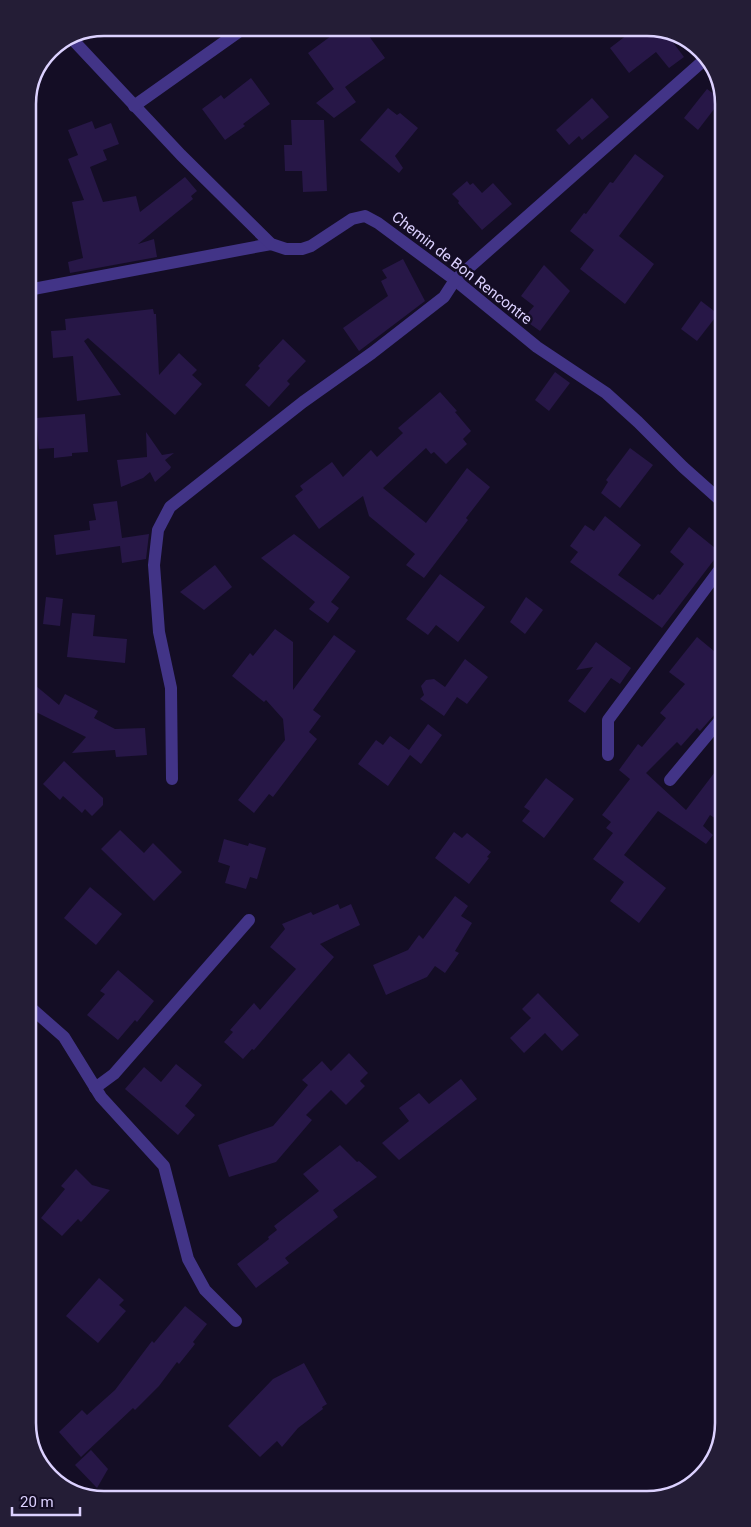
<svg xmlns="http://www.w3.org/2000/svg" width="751" height="1527" font-family="Roboto,sans-serif">
  <rect width="100%" height="100%" fill="#140d25"/>
  <g fill="#271747">
    <polygon points="324,28 363,28 385,58 345,87 356,102 334,118 316,103 334,89 308,53 331,36"/>
    <polygon points="636,28 652,28 665,32 684,57 669,68 656,52 629,73 610,48"/>
    <polygon points="251,78 270,104 243,124 245,126 225,140 202,109 221,95 224,99"/>
    <polygon points="707,89 718,97 718,104 698,130 684,118"/>
    <polygon points="592,98 609,117 582,140 579,136 569,145 556,130"/>
    <polygon points="388,108 397,115 400,113 418,128 395,156 403,168 399,173 360,140"/>
    <polygon points="291,120 324,120 327,191 303,192 302,171 285,171 284,145 292,145"/>
    <polygon points="92,121 95,129 111,123 119,144 103,150 107,160 90,167 103,202 136,196 140,212 185,177 197,191 191,196 193,199 138,244 154,239 157,257 70,273 68,262 83,258 72,202 84,200 68,159 78,155 68,130"/>
    <polygon points="635,154 664,176 619,236 654,264 625,304 580,269 594,250 570,231 584,213 586,214 610,182 613,183"/>
    <polygon points="467,181 470,185 473,183 482,193 493,183 512,204 482,230 458,203 459,201 452,194"/>
    <polygon points="403,259 425,301 359,351 343,328 388,296 381,281 387,278 382,270"/>
    <polygon points="544,265 570,291 540,331 523,319 534,306 521,296"/>
    <polygon points="701,301 718,314 697,341 681,329"/>
    <polygon points="153,309 154,314 156,314 159,375 179,353 197,370 192,375 202,384 175,415 88,338 84,341 121,395 77,401 73,356 53,358 51,331 66,330 65,319"/>
    <polygon points="283,339 306,361 287,381 290,384 269,407 245,385 260,368 258,366"/>
    <polygon points="555,372 570,383 549,411 535,400"/>
    <polygon points="440,392 457,411 455,412 471,431 463,439 467,444 446,464 434,452 431,454 426,448 383,488 426,523 467,468 490,487 466,518 468,520 424,578 406,565 415,554 369,516 363,496 319,529 295,496 303,490 300,486 332,462 343,477 371,450 377,457 403,433 398,428"/>
    <polygon points="85,414 88,452 72,453 72,456 54,458 54,448 39,449 36,418"/>
    <polygon points="146,432 162,455 174,453 165,460 171,467 170,469 155,482 150,472 143,478 121,487 117,460 147,457"/>
    <polygon points="630,448 653,465 620,508 601,493 608,482 606,480"/>
    <polygon points="117,501 122,538 149,534 146,559 122,563 120,546 56,555 54,535 90,530 89,521 96,520 93,504"/>
    <polygon points="605,516 641,545 618,575 653,600 658,594 660,595 684,564 670,552 689,527 720,552 662,628 570,562 578,552 570,546 585,525 594,531"/>
    <polygon points="294,534 350,577 331,602 339,608 328,623 309,609 315,602 261,558"/>
    <polygon points="215,565 232,587 204,610 180,592"/>
    <polygon points="440,574 485,607 458,642 436,625 428,635 406,619"/>
    <polygon points="46,597 63,599 60,626 43,624"/>
    <polygon points="526,597 543,610 525,634 510,622"/>
    <polygon points="72,613 95,615 93,636 127,639 125,663 67,657"/>
    <polygon points="275,629 293,642 293,690 334,635 356,651 313,710 321,716 309,732 317,739 273,797 269,794 254,813 238,800 285,740 283,719 266,700 264,702 232,676 250,653 253,656"/>
    <polygon points="697,637 720,656 720,711 715,714 700,731 697,728 681,746 677,742 646,773 686,810 721,764 721,822 710,815 703,826 713,835 706,844 658,811 624,855 666,888 639,923 610,901 624,882 593,859 613,833 606,828 611,822 602,815 630,779 619,770 638,744 642,747 666,718 660,713 685,684 669,672"/>
    <polygon points="596,642 631,668 620,684 611,678 585,713 568,701 593,667 576,670"/>
    <polygon points="465,659 488,677 467,704 457,697 444,716 420,699 424,695 421,686 426,680 434,679 445,687"/>
    <polygon points="30,681 59,705 65,694 98,711 94,718 115,729 145,728 147,755 116,757 115,750 72,753 86,737 30,709"/>
    <polygon points="428,724 442,735 421,764 410,755 388,786 358,764 376,740 383,745 390,736 409,750"/>
    <polygon points="64,761 103,798 103,805 92,816 85,809 82,813 63,796 60,800 43,784"/>
    <polygon points="546,778 574,799 544,838 522,821 530,811 524,807"/>
    <polygon points="120,830 144,853 153,843 182,872 154,901 101,849"/>
    <polygon points="454,832 462,838 467,833 491,852 487,857 489,858 469,884 435,858"/>
    <polygon points="224,839 248,846 249,843 266,848 257,879 250,877 246,889 225,883 230,866 218,862"/>
    <polygon points="90,887 122,914 96,945 64,918"/>
    <polygon points="455,896 468,906 461,916 472,923 455,951 459,953 445,973 435,966 427,977 386,995 373,965 408,950 419,935 423,939"/>
    <polygon points="338,904 340,909 351,904 360,925 320,944 334,957 254,1050 252,1049 243,1059 224,1042 233,1032 230,1030 254,1003 260,1010 296,969 270,947 285,929 282,924 311,912 313,915"/>
    <polygon points="118,970 154,1001 137,1022 135,1020 118,1040 87,1015 105,994 100,991"/>
    <polygon points="538,993 579,1035 562,1051 545,1033 524,1053 510,1038 531,1018 522,1009"/>
    <polygon points="349,1053 368,1073 360,1081 365,1086 346,1105 331,1090 306,1115 312,1120 276,1162 229,1177 218,1145 273,1126 308,1085 302,1080 322,1061 331,1071"/>
    <polygon points="176,1064 202,1085 185,1106 195,1115 178,1135 125,1089 144,1067 161,1082"/>
    <polygon points="461,1079 477,1099 399,1160 382,1143 409,1121 399,1108 419,1093 429,1104"/>
    <polygon points="340,1145 357,1162 359,1161 377,1177 333,1210 338,1217 285,1258 289,1263 256,1288 237,1264 269,1239 268,1237 277,1230 274,1226 319,1191 303,1174"/>
    <polygon points="76,1169 92,1185 110,1190 81,1222 78,1219 62,1236 41,1218 65,1189 61,1186"/>
    <polygon points="99,1278 124,1300 119,1305 126,1311 98,1343 66,1316"/>
    <polygon points="185,1306 207,1324 193,1342 195,1344 179,1364 177,1362 159,1386 135,1410 133,1408 81,1457 59,1432 82,1410 87,1415 115,1390 152,1341 154,1343"/>
    <polygon points="304,1363 327,1404 322,1407 323,1409 298,1428 282,1447 277,1441 260,1457 228,1426 273,1379"/>
    <polygon points="91,1450 108,1469 97,1488 75,1465"/>
  </g>
  <g fill="none" stroke-linecap="round" stroke-linejoin="round">
    <g stroke="#423487" stroke-width="12">
      <polyline points="28,290 271,244"/>
      <polyline points="608,755 608,720 720,569"/>
      <polyline points="95,1088 114,1074 249,920"/>
    </g>
    <g stroke="#423487" stroke-width="12">
      <polyline points="73,40 181,155 271,244 286,249 302,249 311,246 352,219 365,216 378,223 455,280 537,347 606,393 638,422 683,467 720,500"/>
      <polyline points="134,106 244,28"/>
      <polyline points="172,779 171,688 159,632 154,565 158,530 170,507 303,402 372,353 444,297 455,280 703,61"/>
      <polyline points="670,780 721,719"/>
      <polyline points="31,1008 64,1037 101,1097 164,1166 188,1259 205,1290 236,1321"/>
    </g>
  </g>
  <g text-anchor="middle" stroke-width="5" stroke-linejoin="round" paint-order="stroke">
    <g font-size="15" fill="#dcd1ff" stroke="#140d25">
      <text transform="translate(462 268) rotate(38)" y="5">Chemin de Bon Rencontre</text>
    </g>
  </g>
  <path d="M0 0H751V1527H0ZM104 36H647A68 68 0 0 1 715 104V1423A68 68 0 0 1 647 1491H104A68 68 0 0 1 36 1423V104A68 68 0 0 1 104 36Z" fill="#241d36" fill-rule="evenodd"/>
  <path fill="none" stroke="#dcd1ff" stroke-width="2.5" d="M104 36H647A68 68 0 0 1 715 104V1423A68 68 0 0 1 647 1491H104A68 68 0 0 1 36 1423V104A68 68 0 0 1 104 36Z"/>
  <path d="M12 1507v8h68v-8" fill="none" stroke="#dcd1ff" stroke-width="2.5"/>
  <text x="20" y="1507" font-size="15" fill="#dcd1ff" stroke="#140d25" stroke-width="4" paint-order="stroke">20 m</text>
</svg>
